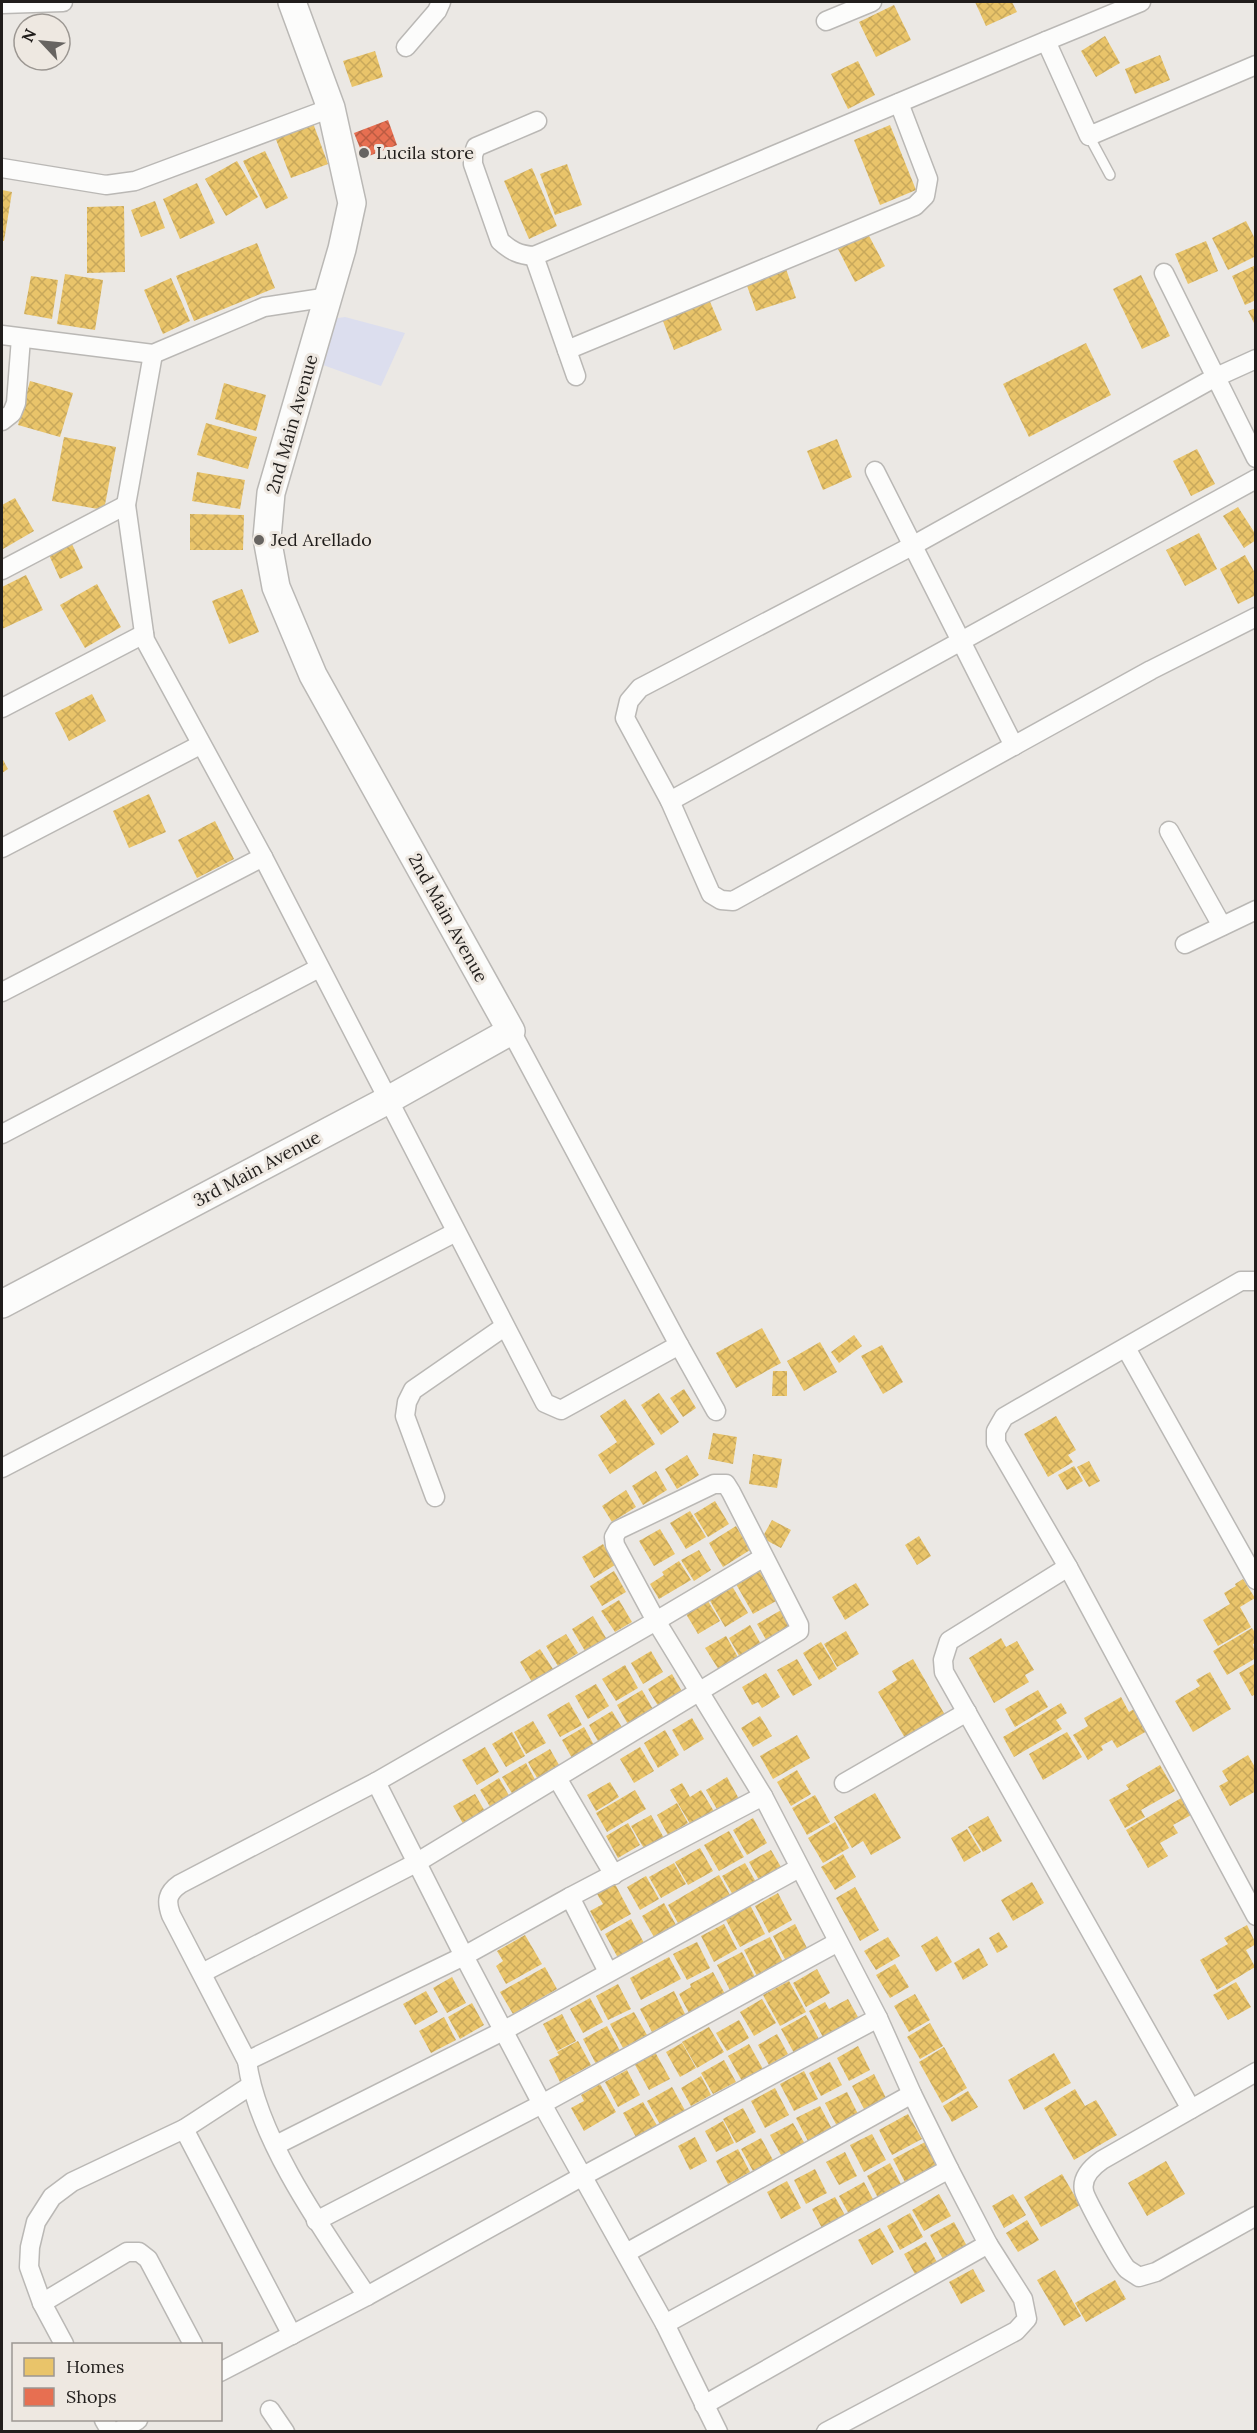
<svg xmlns="http://www.w3.org/2000/svg" width="1257" height="2433" font-family="Lora,serif">
  <defs>
    <pattern id="homes-cross-hatch" width="8" height="8" patternUnits="userSpaceOnUse" patternTransform="scale(1.5)"><rect width="8" height="8" fill="#e9c46a"/><path d="M0 0l8 8M0 8l8-8" fill="none" stroke="#c8a85b"/></pattern>
    <pattern id="shops-cross-hatch" width="8" height="8" patternUnits="userSpaceOnUse" patternTransform="scale(1.5)"><rect width="8" height="8" fill="#e76f51"/><path d="M0 0l8 8M0 8l8-8" fill="none" stroke="#bb5b42"/></pattern>
  </defs>
  <rect width="100%" height="100%" fill="#ebe8e4"/>
  <polygon fill="#dcdeee" points="345,317 405,333 381,386 312,361 325,320"/>
  <g fill="url(#homes-cross-hatch)">
    <polygon points="975,2 1012,2 1017,12 986,26"/>
    <polygon points="894,5 911,40 876,57 859,22"/>
    <polygon points="1105,36 1120,63 1096,77 1081,51"/>
    <polygon points="375,51 383,77 352,87 343,61"/>
    <polygon points="1160,55 1170,80 1135,94 1125,69"/>
    <polygon points="858,61 875,95 848,109 831,74"/>
    <polygon points="313,123 328,164 291,178 275,137"/>
    <polygon points="890,125 916,190 880,205 854,140"/>
    <polygon points="265,151 288,198 266,209 243,161"/>
    <polygon points="237,161 258,197 226,216 205,179"/>
    <polygon points="567,164 582,205 555,215 540,174"/>
    <polygon points="532,168 557,226 529,239 504,181"/>
    <polygon points="197,183 215,223 180,239 163,199"/>
    <polygon points="2,190 12,192 4,241 2,241"/>
    <polygon points="155,201 165,228 141,237 131,210"/>
    <polygon points="124,206 125,272 87,273 87,207"/>
    <polygon points="1246,221 1256,241 1256,256 1228,270 1212,238"/>
    <polygon points="868,234 885,266 855,282 838,249"/>
    <polygon points="1206,241 1218,271 1188,284 1175,254"/>
    <polygon points="257,243 275,288 194,321 176,276"/>
    <polygon points="1256,265 1256,300 1245,305 1232,276"/>
    <polygon points="786,269 796,298 756,311 746,283"/>
    <polygon points="65,274 103,280 95,330 57,324"/>
    <polygon points="1141,275 1170,336 1142,349 1113,289"/>
    <polygon points="31,276 58,280 52,319 24,314"/>
    <polygon points="171,278 190,321 163,334 144,290"/>
    <polygon points="708,297 722,330 674,350 661,316"/>
    <polygon points="1256,308 1256,327 1248,311"/>
    <polygon points="1086,343 1111,395 1029,437 1003,384"/>
    <polygon points="30,381 73,393 60,437 18,425"/>
    <polygon points="224,383 266,395 256,431 215,419"/>
    <polygon points="206,423 257,437 248,469 197,455"/>
    <polygon points="64,437 116,447 104,510 52,501"/>
    <polygon points="837,439 852,477 823,490 807,451"/>
    <polygon points="1197,449 1215,484 1191,496 1173,461"/>
    <polygon points="197,472 245,480 240,509 192,501"/>
    <polygon points="15,498 34,531 3,549 2,505"/>
    <polygon points="1238,507 1256,535 1256,540 1244,548 1223,516"/>
    <polygon points="190,514 244,515 243,550 190,550"/>
    <polygon points="1199,533 1217,569 1185,586 1166,550"/>
    <polygon points="72,544 83,568 60,579 49,555"/>
    <polygon points="1245,555 1256,575 1256,595 1238,604 1220,569"/>
    <polygon points="26,575 43,610 2,629 2,587"/>
    <polygon points="97,584 121,627 85,648 60,605"/>
    <polygon points="242,589 259,632 229,644 212,601"/>
    <polygon points="92,694 106,721 69,741 55,713"/>
    <polygon points="2,758 8,769 2,773"/>
    <polygon points="149,794 166,832 129,848 113,811"/>
    <polygon points="215,821 234,859 197,878 178,840"/>
    <polygon points="762,1328 781,1363 736,1388 716,1353"/>
    <polygon points="854,1335 862,1346 839,1363 831,1352"/>
    <polygon points="820,1342 837,1372 804,1391 787,1361"/>
    <polygon points="882,1345 903,1382 883,1394 861,1356"/>
    <polygon points="773,1371 787,1371 787,1396 772,1396"/>
    <polygon points="684,1389 696,1408 683,1417 670,1398"/>
    <polygon points="659,1393 679,1422 661,1435 641,1405"/>
    <polygon points="625,1399 655,1444 610,1474 598,1455 617,1442 600,1416"/>
    <polygon points="1056,1416 1076,1450 1068,1455 1073,1462 1048,1477 1024,1434"/>
    <polygon points="713,1433 737,1437 733,1464 708,1459"/>
    <polygon points="753,1454 782,1459 777,1488 749,1484"/>
    <polygon points="687,1455 699,1475 677,1489 665,1469"/>
    <polygon points="1089,1461 1100,1481 1089,1487 1077,1467"/>
    <polygon points="1074,1466 1083,1481 1067,1490 1058,1475"/>
    <polygon points="656,1471 667,1490 643,1505 632,1486"/>
    <polygon points="626,1490 636,1507 612,1522 602,1506"/>
    <polygon points="715,1501 729,1524 708,1537 694,1514"/>
    <polygon points="690,1511 706,1537 686,1549 670,1523"/>
    <polygon points="772,1520 791,1530 781,1548 762,1538"/>
    <polygon points="736,1526 750,1550 723,1567 709,1543"/>
    <polygon points="660,1529 675,1554 654,1566 639,1541"/>
    <polygon points="919,1536 931,1556 917,1565 905,1545"/>
    <polygon points="603,1544 615,1565 594,1578 582,1557"/>
    <polygon points="699,1550 711,1570 694,1581 681,1560"/>
    <polygon points="679,1561 691,1580 659,1599 650,1584 664,1575 662,1572"/>
    <polygon points="759,1570 776,1601 753,1614 736,1584"/>
    <polygon points="614,1571 626,1592 602,1606 590,1586"/>
    <polygon points="1243,1579 1255,1598 1240,1607 1251,1627 1218,1646 1203,1620 1230,1604 1224,1593 1236,1586 1235,1584"/>
    <polygon points="856,1583 869,1605 845,1620 832,1597"/>
    <polygon points="732,1586 748,1613 725,1627 709,1599"/>
    <polygon points="619,1600 632,1622 615,1632 601,1611"/>
    <polygon points="708,1601 720,1621 698,1634 686,1614"/>
    <polygon points="783,1609 794,1628 768,1643 757,1624"/>
    <polygon points="593,1616 606,1638 585,1651 572,1629"/>
    <polygon points="750,1625 762,1646 741,1659 729,1638"/>
    <polygon points="1252,1628 1256,1634 1256,1643 1253,1644 1256,1658 1227,1675 1213,1651"/>
    <polygon points="846,1631 859,1654 837,1667 824,1644"/>
    <polygon points="566,1634 578,1653 558,1666 546,1646"/>
    <polygon points="726,1636 739,1659 719,1670 705,1648"/>
    <polygon points="1001,1638 1006,1647 1017,1641 1034,1670 1025,1675 1029,1682 994,1703 969,1658"/>
    <polygon points="821,1642 837,1669 819,1680 803,1653"/>
    <polygon points="540,1649 553,1669 532,1682 520,1662"/>
    <polygon points="651,1651 663,1672 643,1684 631,1663"/>
    <polygon points="797,1659 812,1685 793,1696 777,1670"/>
    <polygon points="913,1659 945,1715 905,1738 878,1692 897,1680 892,1671"/>
    <polygon points="1256,1663 1256,1694 1252,1696 1239,1673"/>
    <polygon points="625,1665 638,1688 616,1701 602,1679"/>
    <polygon points="1210,1672 1231,1709 1193,1732 1175,1701 1200,1686 1196,1680"/>
    <polygon points="766,1673 780,1697 762,1708 758,1702 752,1705 742,1687"/>
    <polygon points="672,1674 684,1695 660,1709 648,1689"/>
    <polygon points="596,1684 609,1706 588,1719 575,1696"/>
    <polygon points="642,1690 654,1711 629,1726 617,1705"/>
    <polygon points="1038,1690 1048,1707 1015,1727 1005,1709"/>
    <polygon points="1121,1697 1129,1712 1134,1709 1147,1731 1117,1748 1112,1740 1101,1746 1103,1750 1088,1760 1073,1735 1088,1726 1084,1718"/>
    <polygon points="569,1702 582,1725 560,1737 547,1715"/>
    <polygon points="1061,1703 1067,1713 1056,1720 1062,1729 1014,1757 1003,1737"/>
    <polygon points="612,1711 623,1729 599,1743 589,1725"/>
    <polygon points="760,1716 772,1736 753,1747 741,1728"/>
    <polygon points="692,1718 704,1739 684,1751 672,1730"/>
    <polygon points="533,1721 546,1743 526,1754 514,1732"/>
    <polygon points="584,1727 595,1747 573,1760 562,1740"/>
    <polygon points="665,1730 679,1755 658,1768 644,1743"/>
    <polygon points="512,1732 525,1756 506,1767 492,1744"/>
    <polygon points="1067,1732 1082,1757 1043,1780 1029,1754"/>
    <polygon points="797,1735 810,1758 773,1779 760,1756"/>
    <polygon points="485,1747 499,1772 477,1785 462,1760"/>
    <polygon points="640,1747 654,1771 634,1783 620,1759"/>
    <polygon points="550,1749 563,1772 541,1785 528,1762"/>
    <polygon points="1248,1755 1256,1769 1256,1791 1230,1806 1219,1786 1228,1781 1222,1771"/>
    <polygon points="526,1763 538,1785 515,1798 502,1777"/>
    <polygon points="1160,1765 1175,1791 1141,1810 1145,1817 1125,1828 1109,1800 1129,1789 1126,1785"/>
    <polygon points="797,1770 811,1794 791,1806 777,1782"/>
    <polygon points="727,1777 739,1799 718,1811 706,1790"/>
    <polygon points="499,1778 511,1799 492,1810 480,1790"/>
    <polygon points="610,1782 619,1797 596,1811 587,1795"/>
    <polygon points="682,1783 690,1797 701,1790 715,1813 692,1827 670,1790"/>
    <polygon points="635,1790 646,1809 607,1832 596,1813"/>
    <polygon points="875,1793 901,1838 871,1855 863,1841 852,1848 834,1817"/>
    <polygon points="475,1794 487,1815 465,1827 453,1806"/>
    <polygon points="815,1795 830,1822 807,1835 792,1808"/>
    <polygon points="1183,1797 1193,1814 1173,1825 1178,1833 1160,1843 1168,1856 1148,1868 1126,1830"/>
    <polygon points="677,1803 688,1823 668,1835 657,1815"/>
    <polygon points="651,1815 664,1838 645,1850 631,1826"/>
    <polygon points="988,1816 1002,1841 983,1852 968,1827"/>
    <polygon points="753,1818 767,1843 747,1855 733,1830"/>
    <polygon points="835,1822 849,1848 823,1863 808,1838"/>
    <polygon points="628,1823 640,1845 618,1858 606,1836"/>
    <polygon points="967,1829 981,1852 964,1862 951,1838"/>
    <polygon points="729,1831 744,1857 719,1871 704,1845"/>
    <polygon points="700,1848 713,1871 688,1885 675,1862"/>
    <polygon points="771,1850 781,1867 759,1880 749,1862"/>
    <polygon points="843,1854 856,1877 835,1890 821,1867"/>
    <polygon points="674,1863 686,1884 661,1898 649,1877"/>
    <polygon points="745,1863 756,1882 733,1895 722,1876"/>
    <polygon points="719,1875 730,1895 679,1925 668,1905"/>
    <polygon points="646,1876 659,1899 640,1910 627,1887"/>
    <polygon points="1032,1882 1044,1903 1013,1921 1001,1900"/>
    <polygon points="615,1884 631,1914 601,1931 590,1911 603,1904 597,1894"/>
    <polygon points="855,1887 879,1930 860,1941 836,1898"/>
    <polygon points="778,1893 792,1920 769,1933 755,1906"/>
    <polygon points="664,1903 676,1925 654,1937 642,1916"/>
    <polygon points="750,1905 765,1934 740,1947 725,1918"/>
    <polygon points="631,1919 644,1943 618,1958 605,1934"/>
    <polygon points="724,1924 737,1949 714,1962 701,1936"/>
    <polygon points="795,1924 809,1952 787,1963 773,1936"/>
    <polygon points="1247,1925 1256,1944 1246,1950 1255,1967 1217,1990 1200,1960 1228,1944 1224,1938"/>
    <polygon points="999,1932 1008,1947 997,1953 989,1938"/>
    <polygon points="525,1935 542,1964 506,1984 496,1966 503,1961 497,1951"/>
    <polygon points="937,1936 952,1962 936,1972 921,1946"/>
    <polygon points="770,1937 784,1964 758,1978 744,1950"/>
    <polygon points="888,1937 900,1956 876,1970 864,1951"/>
    <polygon points="697,1942 710,1968 687,1980 673,1954"/>
    <polygon points="979,1948 988,1965 963,1980 954,1963"/>
    <polygon points="742,1952 756,1979 731,1992 717,1965"/>
    <polygon points="669,1957 681,1979 641,2000 630,1978"/>
    <polygon points="895,1964 909,1987 890,1998 876,1975"/>
    <polygon points="545,1967 557,1989 513,2014 500,1992"/>
    <polygon points="817,1969 830,1993 806,2007 793,1983"/>
    <polygon points="713,1972 725,1994 689,2013 679,1994 691,1987 690,1984"/>
    <polygon points="452,1977 466,2003 447,2013 433,1988"/>
    <polygon points="789,1981 806,2012 780,2026 763,1995"/>
    <polygon points="1236,1982 1251,2007 1228,2020 1213,1995"/>
    <polygon points="618,1984 631,2009 608,2020 596,1996"/>
    <polygon points="426,1991 438,2012 415,2025 403,2004"/>
    <polygon points="674,1991 685,2014 652,2032 640,2009"/>
    <polygon points="915,1994 930,2020 909,2032 894,2006"/>
    <polygon points="590,1998 603,2022 583,2033 570,2009"/>
    <polygon points="762,1999 776,2023 754,2036 740,2012"/>
    <polygon points="848,1999 858,2017 823,2037 809,2011 825,2002 829,2009"/>
    <polygon points="472,2003 484,2025 460,2039 448,2017"/>
    <polygon points="634,2012 647,2035 623,2048 610,2024"/>
    <polygon points="562,2014 576,2041 557,2051 543,2024"/>
    <polygon points="806,2015 819,2039 794,2053 781,2029"/>
    <polygon points="444,2017 456,2040 431,2053 419,2031"/>
    <polygon points="739,2020 749,2038 727,2051 716,2033"/>
    <polygon points="930,2023 943,2046 920,2059 907,2037"/>
    <polygon points="607,2026 620,2051 596,2064 583,2039"/>
    <polygon points="709,2027 724,2052 697,2068 682,2042"/>
    <polygon points="777,2034 788,2054 769,2065 758,2045"/>
    <polygon points="578,2041 591,2065 560,2082 549,2060 559,2055 557,2052"/>
    <polygon points="682,2043 696,2068 680,2077 666,2052"/>
    <polygon points="749,2044 763,2069 742,2081 728,2056"/>
    <polygon points="858,2046 870,2070 849,2081 837,2058"/>
    <polygon points="944,2047 967,2088 942,2103 919,2062"/>
    <polygon points="655,2052 670,2079 649,2090 634,2063"/>
    <polygon points="1054,2053 1071,2083 1024,2110 1008,2080"/>
    <polygon points="724,2060 736,2082 713,2094 701,2073"/>
    <polygon points="830,2062 842,2085 821,2096 809,2073"/>
    <polygon points="627,2070 640,2095 618,2107 605,2082"/>
    <polygon points="804,2071 818,2099 794,2111 780,2084"/>
    <polygon points="874,2074 887,2100 865,2111 852,2086"/>
    <polygon points="701,2076 711,2095 691,2106 681,2088"/>
    <polygon points="600,2084 616,2112 584,2131 571,2108 584,2101 581,2095"/>
    <polygon points="672,2087 687,2114 662,2128 647,2101"/>
    <polygon points="775,2088 789,2115 765,2128 751,2101"/>
    <polygon points="1075,2089 1085,2106 1096,2100 1117,2135 1074,2160 1044,2108"/>
    <polygon points="968,2091 978,2107 952,2122 943,2106"/>
    <polygon points="847,2092 858,2114 837,2126 825,2103"/>
    <polygon points="643,2102 658,2127 637,2139 623,2113"/>
    <polygon points="820,2106 832,2129 808,2141 796,2118"/>
    <polygon points="743,2108 756,2132 736,2143 723,2119"/>
    <polygon points="908,2114 922,2139 892,2155 879,2130"/>
    <polygon points="723,2121 734,2143 716,2152 705,2131"/>
    <polygon points="793,2123 805,2144 782,2157 770,2135"/>
    <polygon points="872,2134 886,2160 864,2172 850,2145"/>
    <polygon points="695,2137 707,2161 690,2170 678,2146"/>
    <polygon points="761,2138 773,2160 753,2171 741,2149"/>
    <polygon points="925,2142 940,2169 907,2186 893,2159"/>
    <polygon points="738,2149 750,2172 728,2184 716,2161"/>
    <polygon points="845,2152 857,2176 839,2185 826,2162"/>
    <polygon points="1166,2161 1185,2194 1147,2216 1128,2183"/>
    <polygon points="890,2163 903,2188 879,2200 867,2176"/>
    <polygon points="815,2169 827,2193 806,2204 794,2180"/>
    <polygon points="1062,2174 1080,2205 1041,2227 1024,2197"/>
    <polygon points="787,2181 801,2208 781,2219 767,2192"/>
    <polygon points="864,2182 875,2203 850,2216 839,2196"/>
    <polygon points="939,2194 951,2216 924,2231 912,2210"/>
    <polygon points="1013,2194 1026,2215 1004,2228 992,2206"/>
    <polygon points="835,2197 847,2219 824,2232 812,2209"/>
    <polygon points="910,2213 923,2237 900,2250 887,2226"/>
    <polygon points="1027,2220 1039,2240 1018,2252 1006,2233"/>
    <polygon points="954,2222 968,2248 944,2261 930,2235"/>
    <polygon points="880,2228 894,2252 872,2265 858,2240"/>
    <polygon points="926,2242 938,2264 916,2276 904,2254"/>
    <polygon points="973,2269 985,2291 961,2304 949,2282"/>
    <polygon points="1055,2270 1081,2316 1064,2326 1037,2280"/>
    <polygon points="1115,2280 1126,2299 1086,2322 1075,2303"/>
  </g>
  <polygon fill="url(#shops-cross-hatch)" points="388,120 397,145 364,158 354,133"/>
  <g fill="none" stroke-linecap="round" stroke-linejoin="round">
    <g stroke="#bab8b5" stroke-width="12">
      <polyline id="lane" points="1089,136 1110,175"/>
    </g>
    <g stroke="#bab8b5" stroke-width="21">
      <g id="street">
        <polyline points="1141,2 1046,41 1089,136 1256,65"/>
        <polyline points="2,4 63,2"/>
        <polyline points="826,21 872,2"/>
        <polyline points="406,47 437,11 441,2"/>
        <path d="M537,121L476,147L473,155V164L500,241C511,251 519,255 534,256L1046,41"/>
        <polyline points="2,168 106,185 135,181 331,108"/>
        <polyline points="534,256 576,376"/>
        <polyline points="1164,273 1256,458"/>
        <polyline points="2,335 153,354 264,307 329,297"/>
        <polyline points="567,350 915,206 925,196 928,179 899,103"/>
        <polyline points="153,354 126,505 145,640 263,857 545,1403 561,1410 679,1345 511,1031"/>
        <polyline points="1256,359 1214,378 912,546 640,688 629,701 625,718 670,801 711,894 721,900 733,901 1151,670 1256,617"/>
        <polyline points="2,421 12,413 16,403 21,338"/>
        <polyline points="875,471 1014,746"/>
        <polyline points="2,570 126,505"/>
        <polyline points="2,708 144,634"/>
        <polyline points="670,801 1256,479"/>
        <polyline points="1169,831 1222,926"/>
        <polyline points="2,848 200,745"/>
        <polyline points="1185,944 1256,910"/>
        <polyline points="2,992 263,857"/>
        <polyline points="2,1134 319,968"/>
        <polyline points="1256,1281 1241,1281 1004,1417 996,1431 996,1443 1068,1567 1256,1916"/>
        <polyline points="679,1345 716,1411"/>
        <polyline points="1126,1348 1256,1580"/>
        <polyline points="2,1468 456,1232"/>
        <polyline points="435,1497 405,1416 407,1402 413,1390 504,1327"/>
        <polyline points="1068,1567 949,1641 943,1660 944,1672 1191,2109"/>
        <polyline points="557,1778 614,1875"/>
        <polyline points="376,1782 464,1956 542,2104 665,2324 718,2432"/>
        <polyline points="844,1783 967,1712"/>
        <polyline points="570,1897 608,1972"/>
        <polyline points="202,1973 416,1863 799,1631 799,1625 796,1619 731,1492 726,1484 714,1484 618,1530 614,1537 615,1545 656,1621 764,1557"/>
        <polyline points="247,2061 464,1956 570,1897 763,1796"/>
        <path d="M1256,2072L1102,2160C1092,2167 1081,2177 1084,2191C1085,2198 1121,2263 1127,2269C1131,2272 1135,2274 1139,2277L1156,2272L1256,2216"/>
        <polyline points="184,2129 292,2335"/>
        <polyline points="276,2145 503,2031 799,1868"/>
        <polyline points="316,2221 542,2104 838,1942"/>
        <polyline points="626,2253 912,2094"/>
        <path d="M367,2296C324,2232 257,2138 247,2061L171,1915C166,1901 167,1893 180,1884L376,1782L656,1621L763,1796L878,2018L912,2094L949,2169L988,2244L1023,2299L1027,2319L1016,2331L826,2432"/>
        <polyline points="42,2303 127,2252 139,2252 148,2259 193,2344"/>
        <polyline points="665,2324 949,2169"/>
        <polyline points="64,2344 42,2303 29,2267 30,2247 36,2222 52,2197 72,2182 184,2129 250,2086"/>
        <polyline points="220,2372 367,2296 583,2176 878,2018"/>
        <polyline points="704,2405 988,2244"/>
        <polyline points="270,2410 285,2432"/>
        <polyline points="104,2420 111,2432"/>
        <polyline points="117,2432 138,2420"/>
      </g>
    </g>
    <g stroke="#bab8b5" stroke-width="30">
      <polyline id="secondary" points="2,1304 388,1100 511,1031 313,675 276,587 267,538 271,493 342,249 352,203 331,108 292,2"/>
    </g>
    <use href="#lane" stroke="#fcfcfb" stroke-width="9"/>
    <use href="#street" stroke="#fcfcfb" stroke-width="18"/>
    <use href="#secondary" stroke="#fcfcfb" stroke-width="27"/>
  </g>
  <g fill="#676461" stroke="#eee8e1" stroke-width="2">
    <circle cx="364" cy="153" r="6"/>
    <circle cx="259" cy="540" r="6"/>
  </g>
  <g text-anchor="middle" stroke-width="6" stroke-linejoin="round" paint-order="stroke">
    <g font-size="18" fill="#201d1b" stroke="#eee8e1" text-anchor="start">
      <text x="376" y="159">Lucila store</text>
      <text x="271" y="546">Jed Arellado</text>
    </g>
    <g font-size="18" fill="#201d1b" stroke="#eee8e1">
      <text transform="translate(292 424) rotate(-74)" y="6">2nd Main Avenue</text>
      <text transform="translate(448 918) rotate(61)" y="6">2nd Main Avenue</text>
      <text transform="translate(257 1169) rotate(-28)" y="6">3rd Main Avenue</text>
    </g>
  </g>
  <rect width="1257" height="2433" fill="none" stroke="#201d1b" stroke-width="6"/>
  <rect x="12" y="2343" width="210" height="78" fill="#eee8e1" stroke="#9c9792" stroke-width="1.5"/>
  <rect x="24" y="2358" width="30" height="18" fill="#e9c46a" stroke="#9c9792" stroke-width="1.5"/>
  <text x="66" y="2373" font-size="18" fill="#201d1b">Homes</text>
  <rect x="24" y="2388" width="30" height="18" fill="#e76f51" stroke="#9c9792" stroke-width="1.5"/>
  <text x="66" y="2403" font-size="18" fill="#201d1b">Shops</text>
  <g transform="translate(42 42) rotate(296)"><circle r="28" fill="#eee8e1" stroke="#9c9792" stroke-width="1.5"/>
  <path d="M0-4.5L10 22L0 15L-10 22Z" fill="#676461"/>
  <text y="-9" font-size="16" font-weight="bold" text-anchor="middle" fill="#201d1b">N</text>
  </g>
</svg>
